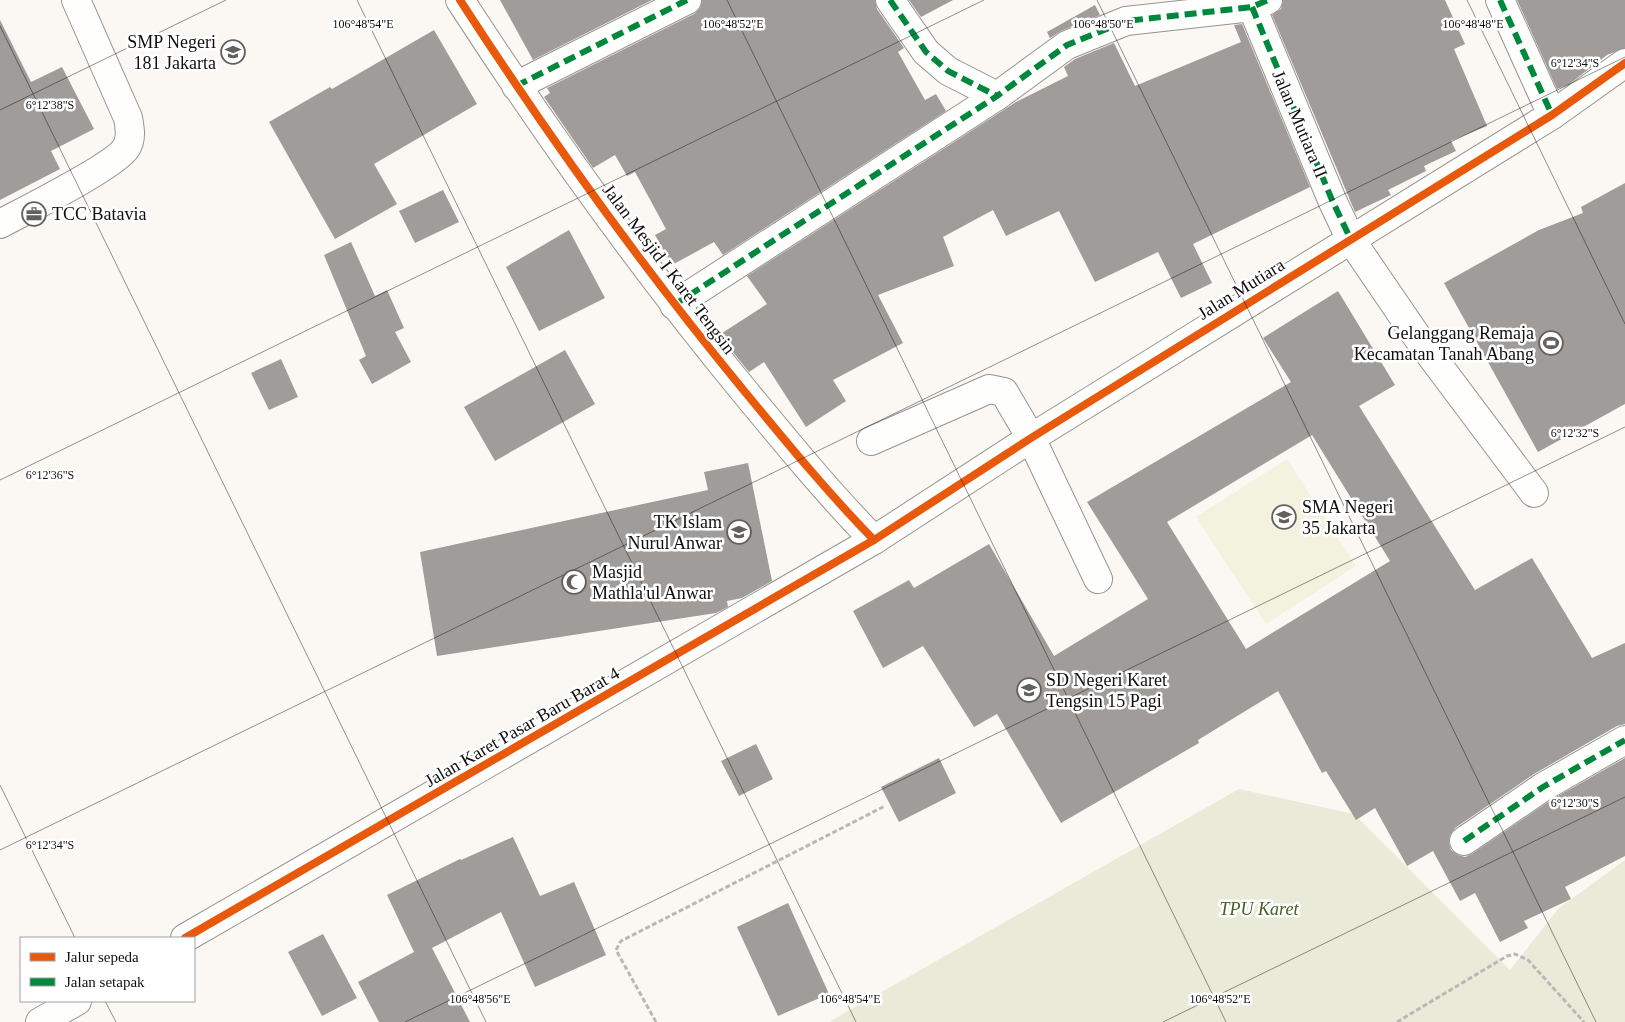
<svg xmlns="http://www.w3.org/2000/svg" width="1625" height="1022" font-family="Georgia,serif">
  <rect width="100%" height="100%" fill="#fbf8f4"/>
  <polygon fill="#eaead9" points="1239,789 1354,814 1510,970 1558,909 1625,860 1625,1022 829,1022"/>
  <polygon fill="#f2f2df" points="1287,459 1356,566 1266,624 1196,517"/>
  <g fill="#9f9c99" fill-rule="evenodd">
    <polygon points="500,0 652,0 533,60"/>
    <polygon points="702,0 875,0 877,9 904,48 898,52 925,100 936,94 946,111 723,255 714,242 672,265 655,235 666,229 635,172 627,176 615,155 593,168 544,97 550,93 547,88 694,14 700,8"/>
    <polygon points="909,0 953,0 921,17"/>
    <polygon points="1283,0 1445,0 1465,44 1454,49 1487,126 1451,141 1456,151 1424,166 1426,171 1388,190 1391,195 1355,212 1272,15 1281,9"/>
    <polygon points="1517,0 1625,0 1625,48 1607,55 1568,85 1557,89"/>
    <polygon points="1095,5 1100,15 1061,31 1050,38 1047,32"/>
    <polygon points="0,20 31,82 62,67 94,129 51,151 60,169 0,200"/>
    <polygon points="1242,24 1310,187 1193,244 1212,283 1181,298 1158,252 1095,282 1059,211 1006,236 993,210 943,237 954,266 878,295 903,343 833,380 846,401 806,427 764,362 749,372 719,335 767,304 747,276 1016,102 1068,76 1064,67 1075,59 1114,43 1135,86 1241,42 1234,25"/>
    <polygon points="434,30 477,104 374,164 397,204 335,239 269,122 330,87 332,89"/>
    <polygon points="1625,183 1625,404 1538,452 1444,283 1539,230 1583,213 1581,207"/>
    <polygon points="443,190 459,222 415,243 399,211"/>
    <polygon points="569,230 605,298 539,331 506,267"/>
    <polygon points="351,242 375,296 387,290 404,328 395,332 411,362 372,384 359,360 366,356 324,255"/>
    <path d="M1338,291L1395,385L1359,406L1475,590L1532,558L1592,658L1625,643V724L1617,726L1534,774L1455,828L1450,835L1449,843L1451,850L1458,855L1465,857L1472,854L1551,800L1625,758V856L1565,887L1571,899L1524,921L1528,928L1500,942L1475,893L1460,901L1433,851L1407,866L1375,808L1356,820L1326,771L1322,773L1278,691L1198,740L1199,743L1061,823L997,714L974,727L923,646L883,668L853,611L909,580L914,588L989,544L1054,656L1148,599L1087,502L1291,382L1263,338ZM1312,435L1390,561L1246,649L1167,522Z"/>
    <polygon points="565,350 595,404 495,461 464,407"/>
    <polygon points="281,359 298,397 269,410 251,373"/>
    <polygon points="748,463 772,581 742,598 727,601 728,607 716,613 437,656 420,552 708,490 704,472"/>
    <polygon points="756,744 773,779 739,796 721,761"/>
    <polygon points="939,758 956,793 899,822 881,787"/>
    <polygon points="513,837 540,896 574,882 606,955 535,987 501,912 432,948 470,1022 379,1022 358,982 414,952 387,895 460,859 461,860"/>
    <polygon points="788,903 829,994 778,1016 737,927"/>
    <polygon points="323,934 357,998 322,1016 288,952"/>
  </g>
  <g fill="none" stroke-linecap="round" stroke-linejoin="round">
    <g stroke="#959492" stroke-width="30">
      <g id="minor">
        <path d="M460,0C548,136 642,267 745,392C787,443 828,493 874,540"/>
        <polyline points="890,0 926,52 948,71 997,96"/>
        <polyline points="1500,0 1552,115"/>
        <polyline points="1252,7 1332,200 1351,240 1420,341 1534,493"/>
        <polyline points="516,86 687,0"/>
        <path d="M0,224C24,211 115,166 126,148C132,139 130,128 128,118L76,0"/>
        <polyline points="674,305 997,96 1067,45 1126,21 1252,7 1268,0"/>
        <polyline points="871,441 989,389 1004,392 1031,438 1098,579"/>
        <polyline points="1464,841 1543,787 1625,740"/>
        <polyline points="185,938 874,540 1031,438 1552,115 1625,63"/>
        <polyline points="40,1022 77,1001"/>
      </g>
    </g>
    <g stroke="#b9b8b8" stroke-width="3" stroke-dasharray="5 2.5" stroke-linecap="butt">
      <polyline points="656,1022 616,950 621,941 885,806"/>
      <polyline points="1397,1022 1507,956 1515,954 1528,960 1584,1022"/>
    </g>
    <use href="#minor" stroke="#fefefd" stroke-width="28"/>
    <g stroke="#00873e" stroke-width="6" stroke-dasharray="12 6" stroke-linecap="butt">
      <polyline points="890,0 926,52 948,71 997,96"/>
      <polyline points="1500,0 1552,115"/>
      <polyline points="1252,7 1332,200 1351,240"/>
      <polyline points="516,86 687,0"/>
      <polyline points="674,305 997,96 1067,45 1126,21 1252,7 1268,0"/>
      <polyline points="1464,841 1543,787 1625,740"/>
    </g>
    <g stroke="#fff" stroke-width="11">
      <g id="cycleway">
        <path d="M460,0C548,136 642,267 745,392C787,443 828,493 874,540"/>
        <polyline points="185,938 874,540 1031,438 1552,115 1625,63"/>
      </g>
    </g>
    <use href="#cycleway" stroke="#e8590c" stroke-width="8"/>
  </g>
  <path fill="none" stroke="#0f0f0f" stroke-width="1" stroke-opacity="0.45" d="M357,0L856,1022M727,0L1226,1022M1097,0L1596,1022M1467,0L1625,324M0,26L486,1022M0,110L226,0M0,480L984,0M0,785L75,938M0,850L1625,57M105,1001L116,1022M405,1022L1625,427M1163,1022L1625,797"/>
  <defs>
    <g id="school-ring" transform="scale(1.25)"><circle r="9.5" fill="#fff" stroke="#62615f" stroke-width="1.5"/><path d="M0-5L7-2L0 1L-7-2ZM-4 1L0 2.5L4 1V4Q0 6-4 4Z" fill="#62615f"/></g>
    <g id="office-ring" transform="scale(1.25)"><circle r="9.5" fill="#fff" stroke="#62615f" stroke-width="1.5"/><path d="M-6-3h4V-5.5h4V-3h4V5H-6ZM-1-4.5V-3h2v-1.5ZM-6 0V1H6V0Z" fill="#62615f"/></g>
    <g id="stadium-ring" transform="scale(1.25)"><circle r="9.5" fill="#fff" stroke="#62615f" stroke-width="1.5"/><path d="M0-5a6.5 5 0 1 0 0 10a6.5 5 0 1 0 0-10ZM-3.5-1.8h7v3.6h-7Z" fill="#62615f"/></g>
    <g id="mosque-ring" transform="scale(1.25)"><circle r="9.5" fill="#fff" stroke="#62615f" stroke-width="1.5"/><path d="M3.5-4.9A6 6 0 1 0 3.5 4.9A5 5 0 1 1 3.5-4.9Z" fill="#62615f"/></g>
  </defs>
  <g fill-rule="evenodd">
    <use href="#school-ring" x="233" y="52"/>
    <use href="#office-ring" x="34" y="214"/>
    <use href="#stadium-ring" x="1551" y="343"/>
    <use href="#school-ring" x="1284" y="517"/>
    <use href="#school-ring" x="739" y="532"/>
    <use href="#mosque-ring" x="574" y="582"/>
    <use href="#school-ring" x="1029" y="690"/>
  </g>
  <g text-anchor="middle" stroke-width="5" stroke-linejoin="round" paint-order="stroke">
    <g font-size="18" fill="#0f0f0f" stroke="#fff" text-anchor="start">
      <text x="216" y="48" text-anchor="end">SMP Negeri<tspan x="216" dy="21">181 Jakarta</tspan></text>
      <text x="52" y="220">TCC Batavia</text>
      <text x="1534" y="339" text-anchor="end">Gelanggang Remaja<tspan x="1534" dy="21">Kecamatan Tanah Abang</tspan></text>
      <text x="1302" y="513">SMA Negeri<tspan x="1302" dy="21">35 Jakarta</tspan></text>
      <text x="722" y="528" text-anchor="end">TK Islam<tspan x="722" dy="21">Nurul Anwar</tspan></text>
      <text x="592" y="578">Masjid<tspan x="592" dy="21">Mathla'ul Anwar</tspan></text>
      <text x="1046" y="686">SD Negeri Karet<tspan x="1046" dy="21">Tengsin 15 Pagi</tspan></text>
    </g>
    <g font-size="18" fill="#0f0f0f" stroke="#fff">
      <text transform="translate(1300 124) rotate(67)" y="6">Jalan Mutiara II</text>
      <text transform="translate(669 269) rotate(53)" y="6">Jalan Mesjid I Karet Tengsin</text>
      <text transform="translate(1241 289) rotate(-32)" y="6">Jalan Mutiara</text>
      <text transform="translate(522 727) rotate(-30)" y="6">Jalan Karet Pasar Baru Barat 4</text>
    </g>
    <g font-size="18" font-style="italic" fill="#416223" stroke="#fff">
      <text x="1259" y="915">TPU Karet</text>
    </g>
  </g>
  <g font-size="12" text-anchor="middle" fill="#0f0f0f" stroke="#fff" stroke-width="5" stroke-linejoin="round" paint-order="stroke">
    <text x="363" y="28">106°48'54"E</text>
    <text x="733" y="28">106°48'52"E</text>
    <text x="1103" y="28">106°48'50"E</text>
    <text x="1473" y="28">106°48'48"E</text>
    <text x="1575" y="67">6°12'34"S</text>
    <text x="50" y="109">6°12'38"S</text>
    <text x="1575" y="437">6°12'32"S</text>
    <text x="50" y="479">6°12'36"S</text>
    <text x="1575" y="807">6°12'30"S</text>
    <text x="50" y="849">6°12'34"S</text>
    <text x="480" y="1003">106°48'56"E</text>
    <text x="850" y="1003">106°48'54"E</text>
    <text x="1220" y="1003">106°48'52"E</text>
  </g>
  <rect x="20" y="937" width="175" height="65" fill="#ffffff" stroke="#9f9f9f"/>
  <rect x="30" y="953" width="25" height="8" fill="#e8590c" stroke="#9f9f9f"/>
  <text x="65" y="962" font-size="15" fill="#0f0f0f">Jalur sepeda</text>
  <rect x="30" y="978" width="25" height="8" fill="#00873e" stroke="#9f9f9f"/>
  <text x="65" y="987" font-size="15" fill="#0f0f0f">Jalan setapak</text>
</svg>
